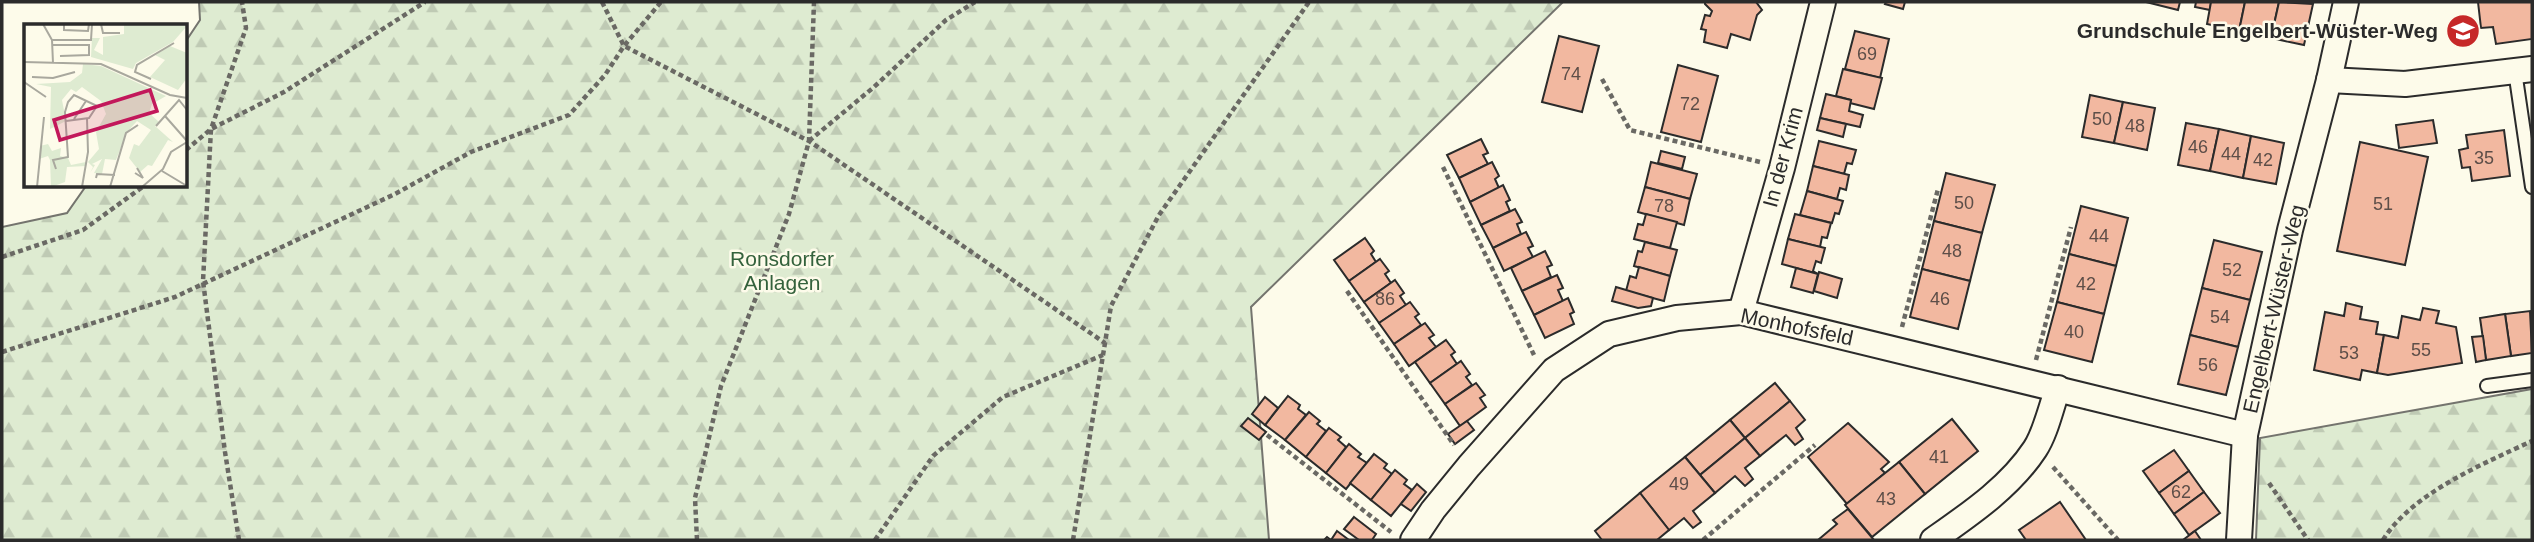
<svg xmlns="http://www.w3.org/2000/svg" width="2534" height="542" font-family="Arial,sans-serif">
  <defs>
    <pattern id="forest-firs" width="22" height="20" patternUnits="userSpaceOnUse" patternTransform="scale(1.75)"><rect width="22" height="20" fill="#deebd1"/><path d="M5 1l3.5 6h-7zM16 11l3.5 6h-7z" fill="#bfcab4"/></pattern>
  </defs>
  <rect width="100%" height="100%" fill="#fdfbea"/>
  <g fill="url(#forest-firs)" stroke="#74746e" stroke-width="2">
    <polygon points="199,2 1563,2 1251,307 1269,540 2,540 2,227 67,213 86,186 186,186 186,41 200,20"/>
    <polygon points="2532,389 2532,540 2256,540 2260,438"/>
  </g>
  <g fill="#f2b8a0" stroke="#2b2b2b" stroke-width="2">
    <polygon points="1705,2 1756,2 1762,10 1757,15 1750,40 1731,34 1727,48 1704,42 1706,30 1701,29 1705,15 1710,16 1712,11 1705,4"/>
    <polygon points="1886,2 1905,2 1903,9 1885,4"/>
    <polygon points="2146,2 2180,2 2178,10"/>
    <polygon points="2196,2 2211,2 2210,10 2195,7"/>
    <polygon points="2211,2 2245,2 2239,31 2207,24"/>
    <polygon points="2245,2 2279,2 2271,38 2239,31"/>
    <polygon points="2279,2 2313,4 2304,45 2271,38"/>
    <polygon points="2478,2 2532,2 2532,39 2496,44 2493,27 2481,28"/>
    <polygon points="1855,31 1889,39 1880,78 1845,69"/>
    <polygon points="1559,36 1599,46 1582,112 1542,102"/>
    <polygon points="1678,65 1718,76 1701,142 1661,132"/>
    <polygon points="1843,69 1882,78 1874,109 1850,103 1851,100 1836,96"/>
    <polygon points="1826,94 1851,100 1849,111 1863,115 1860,127 1820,118"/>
    <polygon points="2090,95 2123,102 2114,143 2082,137"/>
    <polygon points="2123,102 2155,108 2147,150 2114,143"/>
    <polygon points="1820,118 1846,124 1843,137 1817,130"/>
    <polygon points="2433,120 2437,143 2399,148 2396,125"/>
    <polygon points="2186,123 2219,129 2210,171 2178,165"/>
    <polygon points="2219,129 2251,136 2243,178 2210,171"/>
    <polygon points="2504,130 2510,176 2472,181 2470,167 2462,168 2459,150 2468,148 2466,135"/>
    <polygon points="2251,136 2284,143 2276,184 2243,178"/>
    <polygon points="1481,139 1488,153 1483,155 1488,164 1459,178 1447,155"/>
    <polygon points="1819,141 1856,150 1852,164 1847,163 1844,174 1813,166"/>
    <polygon points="2360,142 2428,157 2405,265 2337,251"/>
    <polygon points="1661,151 1685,157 1682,169 1658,163"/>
    <polygon points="1492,162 1499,176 1495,179 1499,188 1470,202 1459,178"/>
    <polygon points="1651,162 1697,174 1690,199 1645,187"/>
    <polygon points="1813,166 1849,175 1846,190 1840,188 1837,199 1807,191"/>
    <polygon points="1946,173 1995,185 1982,233 1934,221"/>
    <polygon points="1503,185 1510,200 1506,202 1510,211 1481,225 1470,202"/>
    <polygon points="1645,187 1690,199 1684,225 1638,212"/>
    <polygon points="1807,191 1843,201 1839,214 1835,213 1832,223 1800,215"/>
    <polygon points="2081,206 2128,218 2116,266 2069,254"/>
    <polygon points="1515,209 1522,222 1517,224 1521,234 1493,248 1481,225"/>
    <polygon points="1646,214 1677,222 1670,248 1634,239 1638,224 1643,225"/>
    <polygon points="1795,214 1831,223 1827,238 1822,237 1820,247 1788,239"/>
    <polygon points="1934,221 1982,233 1970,281 1922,269"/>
    <polygon points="1526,232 1533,246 1528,248 1533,257 1504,271 1493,248"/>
    <polygon points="1365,238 1374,251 1371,254 1376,262 1349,281 1334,260"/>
    <polygon points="1788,239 1825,248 1821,263 1816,261 1813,271 1818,274 1782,264"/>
    <polygon points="2214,240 2262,252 2250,300 2202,288"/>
    <polygon points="1645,242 1677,250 1670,276 1634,266 1638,251 1642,252"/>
    <polygon points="1545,251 1552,265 1547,267 1551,277 1522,291 1511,268"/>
    <polygon points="2069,254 2116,266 2104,314 2057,302"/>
    <polygon points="1380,259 1389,271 1385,274 1391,283 1364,302 1349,281"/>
    <polygon points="1639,267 1670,276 1664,301 1626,291 1630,276 1636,278"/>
    <polygon points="1796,268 1818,274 1813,293 1791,287"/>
    <polygon points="1922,269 1970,281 1958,329 1910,317"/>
    <polygon points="1819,272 1842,279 1837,298 1814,291"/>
    <polygon points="1557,275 1563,288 1558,290 1563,301 1534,315 1522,291"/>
    <polygon points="1395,280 1404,293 1400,296 1406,305 1379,323 1364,302"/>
    <polygon points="1616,287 1653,298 1651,306 1638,308 1612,301"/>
    <polygon points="2202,288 2250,300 2238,347 2190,335"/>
    <polygon points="1568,298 1574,312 1570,314 1574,324 1545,338 1534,315"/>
    <polygon points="1410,302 1419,314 1415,317 1421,325 1394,344 1379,323"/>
    <polygon points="2057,302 2104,314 2092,362 2044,350"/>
    <polygon points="2346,303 2362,307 2360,319 2378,322 2376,334 2384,335 2377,373 2362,370 2360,380 2314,370 2325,312 2344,316"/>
    <polygon points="2423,308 2439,311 2436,323 2456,327 2462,363 2388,375 2377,373 2384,335 2398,338 2402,316 2420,320"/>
    <polygon points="2530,311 2532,353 2511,356 2505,314"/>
    <polygon points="2505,314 2511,356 2486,360 2480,318"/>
    <polygon points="1425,323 1434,335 1429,338 1436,347 1409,366 1394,344"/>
    <polygon points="2190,335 2238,347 2226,395 2178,384"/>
    <polygon points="2483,336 2486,360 2476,362 2472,337"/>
    <polygon points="1446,340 1455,352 1451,355 1457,364 1430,383 1415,362"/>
    <polygon points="1461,361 1470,374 1466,377 1472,385 1445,404 1430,383"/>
    <polygon points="1476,383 1485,395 1480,398 1486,407 1460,426 1445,404"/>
    <polygon points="1775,383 1790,401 1745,438 1730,420"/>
    <polygon points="1288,396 1300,405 1298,409 1306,415 1285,440 1265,425"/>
    <polygon points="1265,397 1278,408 1265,425 1252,414"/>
    <polygon points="1790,401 1805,420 1796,428 1803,439 1795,445 1786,435 1760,456 1745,438"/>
    <polygon points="1309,412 1320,421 1317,424 1326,431 1306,457 1285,440"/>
    <polygon points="1248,418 1266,432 1259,440 1241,426"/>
    <polygon points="1952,419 1978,451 1925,494 1899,462"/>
    <polygon points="1730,420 1745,438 1700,475 1685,457"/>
    <polygon points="1467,421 1474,430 1455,444 1448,434"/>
    <polygon points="1848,423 1889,462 1881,469 1885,473 1847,504 1808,457"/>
    <polygon points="1329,428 1341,437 1338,440 1346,447 1326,473 1306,457"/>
    <polygon points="1745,438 1760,456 1745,468 1753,479 1745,486 1735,476 1715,493 1700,475"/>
    <polygon points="1349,444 1361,454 1358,457 1367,463 1346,489 1326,473"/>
    <polygon points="2174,450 2189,471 2159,493 2143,471"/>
    <polygon points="1374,454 1387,464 1384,468 1392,474 1371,500 1350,483"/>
    <polygon points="1685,457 1715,493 1693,511 1701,522 1693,528 1684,518 1669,530 1640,493"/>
    <polygon points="1899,462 1925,494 1872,537 1845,505"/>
    <polygon points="1395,470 1407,480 1404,484 1412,490 1391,516 1371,500"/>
    <polygon points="2189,471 2204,492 2174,514 2159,493"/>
    <polygon points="1417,484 1426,492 1411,511 1401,504"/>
    <polygon points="2204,492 2220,513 2189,535 2174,514"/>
    <polygon points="1640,493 1669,530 1657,540 1602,540 1595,531"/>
    <polygon points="2060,502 2086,540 2026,540 2019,530"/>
    <polygon points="1848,509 1874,540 1818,540 1837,524 1833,520"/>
    <polygon points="1354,517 1376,534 1372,540 1359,540 1344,529"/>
    <polygon points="1337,531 1349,540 1324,540 1327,537 1331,540"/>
    <polygon points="2195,531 2201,540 2183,540"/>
  </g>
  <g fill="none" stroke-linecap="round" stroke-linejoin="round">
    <g stroke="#2b2b2b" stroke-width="16">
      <g id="lane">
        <polyline points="2515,71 2532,187"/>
        <polyline points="2487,386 2532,380"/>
      </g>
    </g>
    <g stroke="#2b2b2b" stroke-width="28">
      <g id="street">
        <polyline points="2329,80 2405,84 2532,69"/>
        <polyline points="1741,312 1782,168 1823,2"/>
        <polyline points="1413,540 1433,510 1469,466 1554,370 1609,334 1677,318 1741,312 2245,435"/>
        <path d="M1933,540C1970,514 2010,487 2035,449C2046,432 2051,407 2058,388"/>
        <polyline points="2239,540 2245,435 2290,230 2329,80 2346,2"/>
      </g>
    </g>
    <g stroke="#6a6964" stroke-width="4.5" stroke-dasharray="5 3.5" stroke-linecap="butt">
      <polyline points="602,2 624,46 809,141 1105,343"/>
      <polyline points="1602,79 1630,130 1760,162"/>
      <polyline points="809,141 874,87 946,20 975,2"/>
      <polyline points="186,150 211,129 284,92 425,2"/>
      <polyline points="1443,167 1534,355"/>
      <polyline points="2,257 83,230 144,186"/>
      <polyline points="1347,291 1454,445"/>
      <polyline points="1902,327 1938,189"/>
      <polyline points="2,352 175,297 395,194 471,152 569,115 605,75 624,46 661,2"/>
      <polyline points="2036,360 2071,227"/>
      <polyline points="1267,435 1391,532"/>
      <polyline points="2053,467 2118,540"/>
      <polyline points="2269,483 2308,540"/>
      <polyline points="239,540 225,452 203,281 211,129 246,28 242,2"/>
      <polyline points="697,540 695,498 721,386 789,214 809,141 814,2"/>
      <polyline points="875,540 933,456 1003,397 1103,355"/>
      <polyline points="1073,540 1111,306 1159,215 1309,2"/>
      <polyline points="1703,540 1815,445"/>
      <path d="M2383,540C2412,493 2483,464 2532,441"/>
    </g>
    <use href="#lane" stroke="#fdfbea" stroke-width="12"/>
    <use href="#street" stroke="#fdfbea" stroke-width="24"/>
  </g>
  <defs>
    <g id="school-disc" transform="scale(1.75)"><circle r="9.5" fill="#c62828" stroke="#fdfbea"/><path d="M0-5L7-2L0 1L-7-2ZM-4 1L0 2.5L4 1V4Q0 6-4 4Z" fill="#fff"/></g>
  </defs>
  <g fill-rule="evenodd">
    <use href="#school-disc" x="2463" y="31"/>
  </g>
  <g text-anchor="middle" stroke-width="5" stroke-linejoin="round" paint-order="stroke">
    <g font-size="18" fill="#5d4e48">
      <text x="1867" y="60">69</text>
      <text x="1571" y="80">74</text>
      <text x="1690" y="110">72</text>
      <text x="2102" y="125">50</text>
      <text x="2135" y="132">48</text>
      <text x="2198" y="153">46</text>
      <text x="2231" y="160">44</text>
      <text x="2484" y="164">35</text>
      <text x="2263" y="166">42</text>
      <text x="1964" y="209">50</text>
      <text x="2383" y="210">51</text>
      <text x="1664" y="212">78</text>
      <text x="2099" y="242">44</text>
      <text x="1952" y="257">48</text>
      <text x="2232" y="276">52</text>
      <text x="2086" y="290">42</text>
      <text x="1385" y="305">86</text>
      <text x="1940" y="305">46</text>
      <text x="2220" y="323">54</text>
      <text x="2074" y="338">40</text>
      <text x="2421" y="356">55</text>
      <text x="2349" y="359">53</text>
      <text x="2208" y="371">56</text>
      <text x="1939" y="463">41</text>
      <text x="1679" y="490">49</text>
      <text x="2181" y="498">62</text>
      <text x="1886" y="505">43</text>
    </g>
    <g font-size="21" font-weight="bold" fill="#2b2b2b" stroke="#fdfbea" text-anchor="end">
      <text x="2438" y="38">Grundschule Engelbert-Wüster-Weg</text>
    </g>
    <g font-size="21" fill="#2b2b2b" stroke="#fdfbea">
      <text transform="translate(1783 157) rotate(-75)" y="7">In der Krim</text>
      <text transform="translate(2274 309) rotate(-77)" y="7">Engelbert-Wüster-Weg</text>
      <text transform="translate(1797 327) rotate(12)" y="7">Monhofsfeld</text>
    </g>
    <g font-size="21" fill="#34623c" stroke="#fdfbea">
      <text x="782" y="266">Ronsdorfer<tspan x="782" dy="24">Anlagen</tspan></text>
    </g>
  </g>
  <g transform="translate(24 24)">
    <rect width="163" height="163" fill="#fdfbea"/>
    <path d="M146,22L163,29V54L154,66L126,53L141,36L131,31ZM24,120L28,127L37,124L36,132L44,134L47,141L62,138V142L43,143L41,158L27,163L26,136L24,132L15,135L16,122Z" fill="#deebd1"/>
    <path d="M59,40L77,42L142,72L128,80L125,89L135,98L131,102L149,118L144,116L128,142L124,141L116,148L105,134L110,120L115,122L127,106L113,97L103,108L92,136L81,135L78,150L70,149L78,135L68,140L71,141L66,149L69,143L64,138L75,125L72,108L82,90L77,77L58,63L52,68L47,65L38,76L42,97L26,105L27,63L12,60L46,58L58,49Z" fill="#deebd1"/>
    <path d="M100,0H163V2L149,18L112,39L109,45L67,33L68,14H76L70,26L79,31V13L100,10Z" fill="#deebd1"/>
    <path fill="none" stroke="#a9a89e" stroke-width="2" d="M19,0L28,16L29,39M40,0V6L64,7L65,0M77,0L79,9H96M28,16H67L68,0M28,21H65V31L36,32M0,38L77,40L146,71L163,74M8,53L29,54L51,48M127,55L111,48L113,41L150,19M0,58L22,73M141,92L163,117M50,95L62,77M132,102L155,76L163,86M32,145L29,136L44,133L41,88L44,78L50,71L73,82L65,94L42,97M138,147L163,162M111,149L119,154L113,144M72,154L73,150L91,151M13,163L20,93M58,163L64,128L63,95M86,163L102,109L114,101M118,163L139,145L147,128L163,118"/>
    <path fill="#c2185b" fill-opacity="0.15" stroke="#c2185b" stroke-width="3.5" d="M126,66L133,87L36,116L30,96Z"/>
    <rect width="163" height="163" fill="none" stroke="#2b2b2b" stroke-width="3.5"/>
  </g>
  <rect width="2534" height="542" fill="none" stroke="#2b2b2b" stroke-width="7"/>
</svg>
